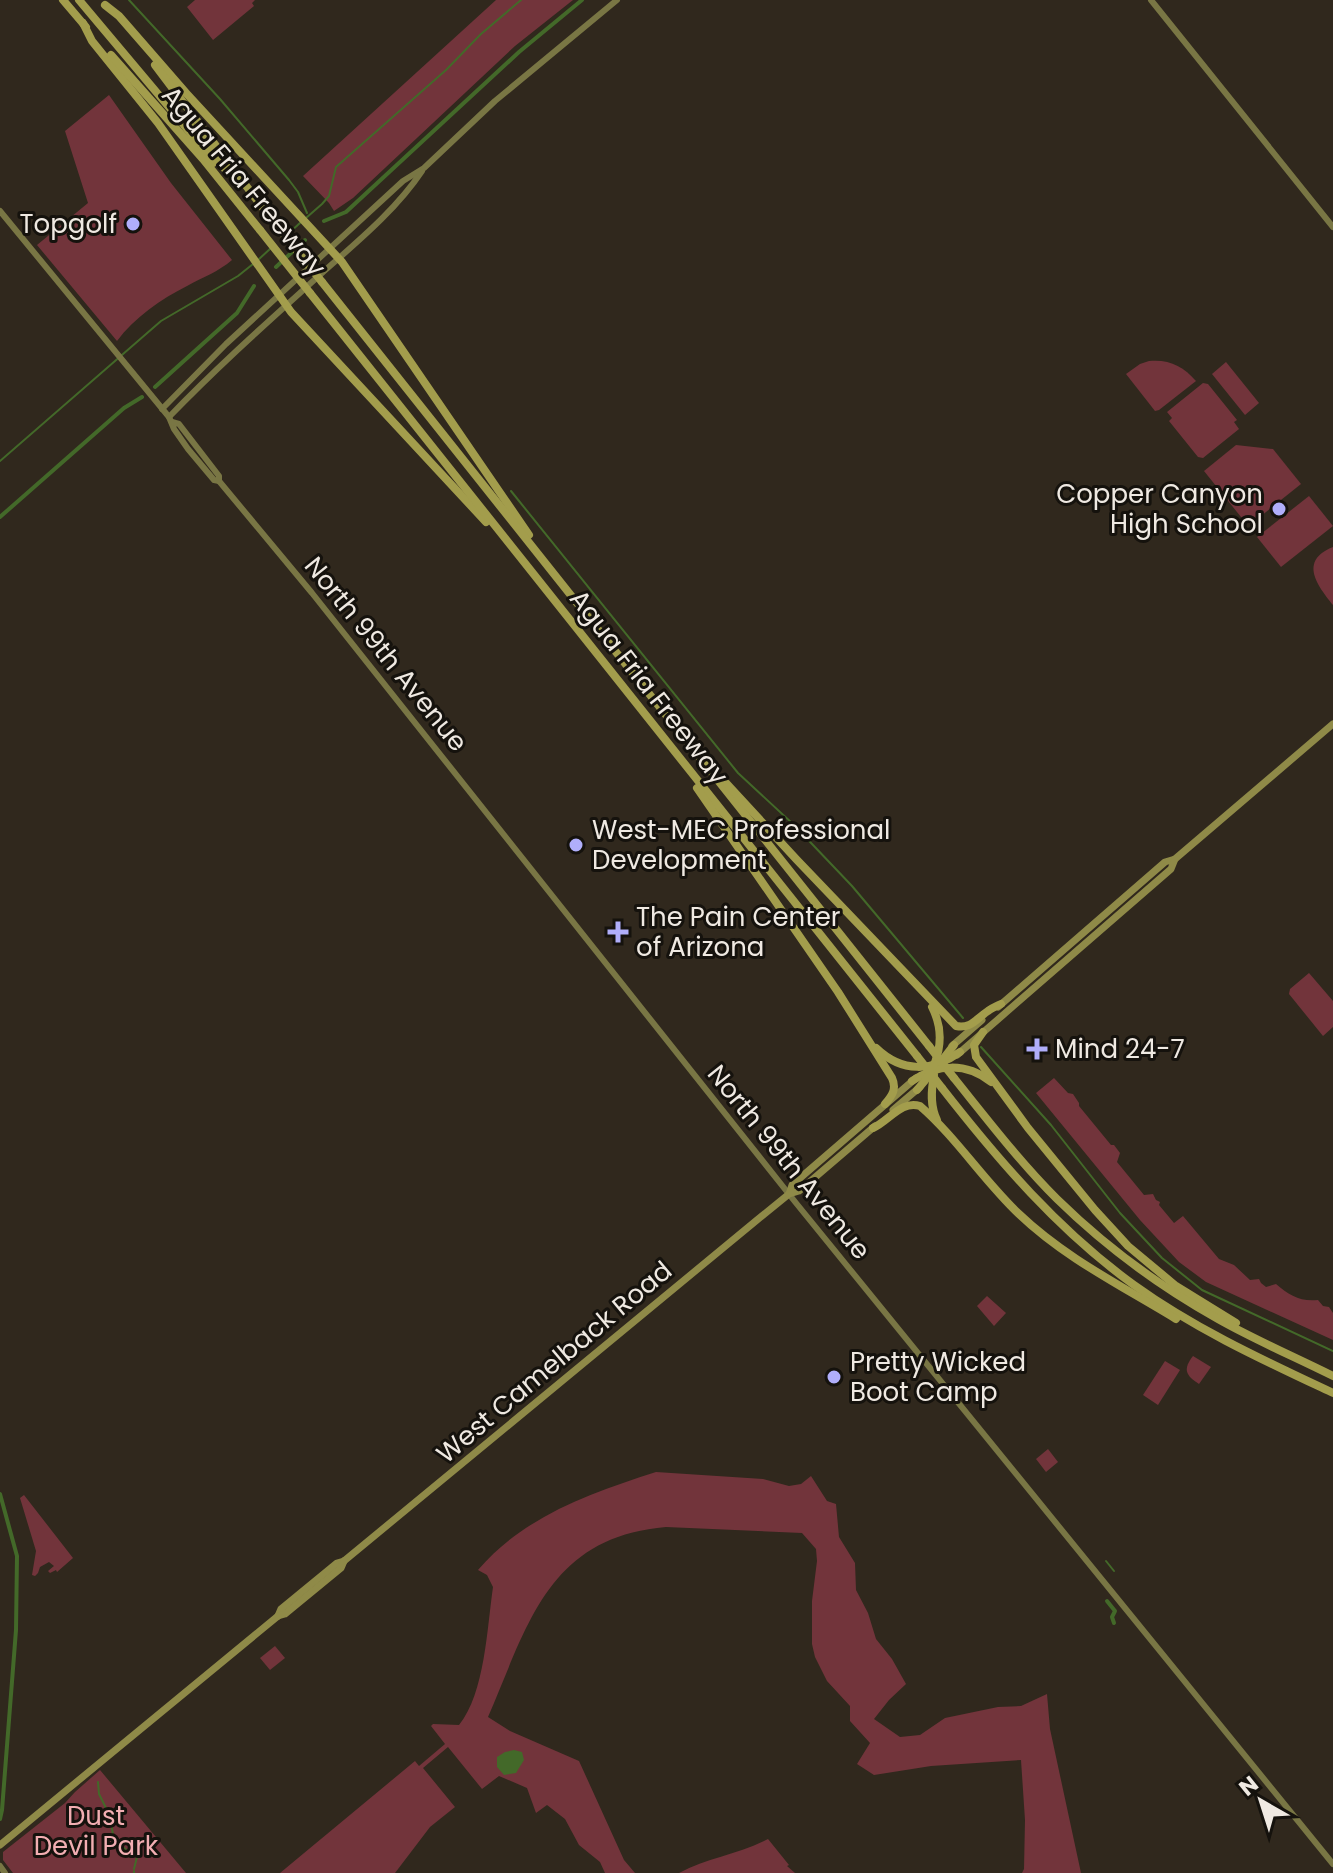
<svg xmlns="http://www.w3.org/2000/svg" width="1333" height="1873" font-family="Poppins,sans-serif">
  <rect width="100%" height="100%" fill="#30281d"/>
  <g fill="#72343b">
    <polygon points="195,0 255,0 252,3 254,6 213,40 187,7"/>
    <polygon points="496,0 573,0 515,46 353,198 334,211 329,203 303,176"/>
    <path d="M109,95L171,183L232,260C218,272 203,277 187,286C161,299 134,318 117,341L37,245L88,203L65,131Z"/>
    <path d="M1149,361C1169,359 1183,366 1196,381L1159,410L1155,411L1126,374L1140,364Z"/>
    <polygon points="1226,362 1259,403 1245,415 1212,374"/>
    <polygon points="1203,383 1208,384 1237,420 1234,422 1239,429 1203,458 1198,457 1169,421 1172,418 1167,412"/>
    <polygon points="1236,445 1273,449 1301,484 1251,524 1245,522 1204,471"/>
    <polygon points="1309,496 1333,526 1281,567 1257,537"/>
    <path d="M1333,547V605C1318,586 1298,561 1333,547Z"/>
    <polygon points="1309,973 1333,1001 1333,1027 1323,1036 1289,994 1290,989"/>
    <path d="M1054,1078L1068,1093L1073,1094L1079,1103V1106L1111,1145H1114L1120,1153L1117,1162L1144,1195L1153,1194L1156,1200L1160,1202L1159,1205L1174,1223L1183,1216L1219,1259L1234,1265L1250,1280L1259,1279L1261,1283L1266,1287L1276,1284C1289,1295 1300,1302 1318,1300L1323,1306L1329,1307L1333,1313V1340L1206,1282L1179,1262L1140,1220L1036,1093Z"/>
    <polygon points="987,1296 1006,1313 994,1326 977,1306"/>
    <path d="M1193,1356L1211,1367L1199,1384C1185,1375 1183,1369 1193,1356Z"/>
    <polygon points="1165,1361 1180,1370 1158,1405 1143,1395"/>
    <polygon points="1048,1449 1058,1462 1046,1472 1036,1459"/>
    <path d="M656,1472L763,1479L789,1486L801,1484L811,1476L827,1501L836,1504L839,1537L855,1563L856,1590L868,1613L876,1639L892,1659L906,1684L889,1700L874,1719L900,1737L920,1735L945,1718L998,1707L1021,1706L1047,1694L1050,1729L1081,1873H1022L1024,1869L1025,1820L1021,1760L931,1766L874,1775L857,1764L870,1743L850,1721V1706L827,1681L815,1657L812,1644V1601L817,1561L816,1549L802,1533L666,1527C548,1537 528,1625 488,1717L510,1731L579,1761L624,1860L635,1873H605L600,1862L579,1845L565,1819L547,1805L536,1813L527,1788L499,1776L482,1789L448,1747L423,1768L455,1807L430,1827L395,1873H280L415,1761L419,1766L445,1744L431,1726L433,1724L459,1725C485,1693 487,1628 493,1587L487,1575L478,1570C524,1516 591,1493 656,1472Z"/>
    <polygon points="24,1495 73,1558 57,1572 56,1570 50,1573 48,1571 54,1566 49,1562 40,1567 38,1573 35,1576 32,1575 36,1551 20,1498"/>
    <polygon points="275,1646 285,1658 270,1670 260,1658"/>
    <polygon points="100,1770 186,1873 13,1873 3,1860 3,1852 65,1803 75,1792"/>
    <path d="M768,1839L789,1865L787,1866L795,1873H679C707,1858 739,1854 768,1839Z"/>
  </g>
  <polygon fill="#436929" points="514,1750 522,1752 524,1760 516,1773 504,1775 497,1767 497,1757 505,1752"/>
  <g fill="none" stroke-linecap="round" stroke-linejoin="round">
    <g stroke="#436929" stroke-width="2">
      <polyline points="129,0 220,99 289,180 298,192 307,213"/>
      <polyline points="306,218 322,204 329,196 336,167 446,70 481,34 521,0"/>
      <polyline points="288,234 301,222"/>
      <polyline points="258,260 271,248"/>
      <polyline points="0,461 161,321 238,276 253,264"/>
      <polyline points="511,491 738,773 793,824 852,886 963,1018"/>
      <polyline points="981,1047 1051,1125 1120,1213 1162,1258 1202,1290 1333,1351"/>
      <polyline points="1106,1561 1114,1571"/>
      <polyline points="98,1782 99,1794 109,1814"/>
      <polyline points="110,1816 113,1835"/>
      <polyline points="113,1837 126,1850 137,1851 137,1857 134,1869"/>
      <polyline points="134,1873 134,1871"/>
    </g>
    <g stroke="#436929" stroke-width="4">
      <polyline points="324,221 346,212 519,52 582,0"/>
      <polyline points="276,267 305,240"/>
      <polyline points="155,387 237,313 254,286"/>
      <polyline points="0,517 124,408 142,397"/>
      <polyline points="0,1494 17,1556 16,1630 2,1810 0,1819"/>
      <polyline points="1107,1601 1115,1611 1112,1617 1114,1623"/>
    </g>
    <g stroke="#797644" stroke-width="6">
      <polyline points="1151,0 1333,227"/>
      <polyline points="0,211 169,417 174,429 188,449 214,480 219,481"/>
      <polyline points="162,409 226,344 403,181 424,168 495,101 617,0"/>
      <path d="M169,417C218,366 270,320 322,273C357,242 396,210 422,171"/>
      <polyline points="172,422 179,424 219,476 219,481 312,593 796,1203 1333,1864"/>
      <polyline points="0,1866 5,1873"/>
    </g>
    <g stroke="#8f8a48" stroke-width="7">
      <polyline points="998,1007 1165,862 1175,859"/>
      <polyline points="952,1046 982,1020"/>
      <polyline points="957,1055 1171,869 1175,859 1333,724"/>
      <polyline points="893,1110 920,1087"/>
      <polyline points="789,1194 792,1185 916,1078"/>
      <polyline points="278,1616 281,1609 337,1563 344,1561 757,1220 789,1194 799,1191 875,1126"/>
      <polyline points="0,1845 278,1616 285,1614 341,1568 344,1561"/>
    </g>
    <g stroke="#a39d4c" stroke-width="8">
      <polyline points="63,0 86,27"/>
      <polyline points="79,0 184,125 213,163"/>
      <polyline points="105,5 119,16 186,93 342,262 529,535"/>
      <polyline points="83,23 92,41 158,123 291,312 486,522"/>
      <polyline points="111,55 203,159 260,230"/>
      <polyline points="155,65 272,220"/>
      <polyline points="190,125 225,169 236,178"/>
      <polyline points="322,282 929,1046"/>
      <polyline points="310,293 917,1056"/>
      <path d="M726,783L797,860L956,1026C971,1029 976,1019 988,1011C992,1008 997,1006 1001,1004"/>
      <path d="M697,788L838,992L892,1078C897,1089 892,1096 885,1104"/>
      <polyline points="983,1032 974,1045 976,1057 1028,1128 1095,1210 1128,1246 1176,1286 1236,1323"/>
      <path d="M876,1048C902,1073 932,1072 960,1052"/>
      <polyline points="940,1063 954,1045"/>
      <path d="M934,1075C931,1091 930,1106 937,1120"/>
      <path d="M954,1078C987,1119 1019,1161 1057,1199C1105,1246 1159,1286 1218,1319C1255,1340 1295,1357 1333,1376"/>
      <path d="M912,1081C937,1064 966,1062 991,1082"/>
      <path d="M942,1088C999,1161 1058,1230 1134,1285C1195,1329 1265,1361 1333,1393"/>
      <path d="M917,1090C939,1067 947,1036 932,1007"/>
      <path d="M873,1128C889,1121 901,1100 920,1106C956,1137 984,1181 1019,1214C1065,1258 1122,1286 1176,1319"/>
    </g>
    <g stroke="#a39d4c" stroke-width="8">
      <polyline points="272,220 322,282"/>
      <polyline points="260,230 310,293"/>
      <polyline points="929,1046 954,1078"/>
      <polyline points="917,1056 942,1088"/>
    </g>
  </g>
  <g fill="#b0aefa" stroke="#15120d" stroke-width="3">
    <circle cx="133" cy="224" r="8"/>
    <circle cx="1279" cy="509" r="8"/>
    <circle cx="576" cy="845" r="8"/>
    <path d="M614 920h8v8h8v8h-8v8h-8v-8h-8v-8h8z"/>
    <path d="M1033 1037h8v8h8v8h-8v8h-8v-8h-8v-8h8z"/>
    <circle cx="834" cy="1377" r="8"/>
  </g>
  <g text-anchor="middle" stroke-width="6" stroke-linejoin="round" paint-order="stroke">
    <g font-size="26" fill="#efe9e2" stroke="#15120d">
      <text transform="translate(244 181) rotate(50)" y="9">Agua Fria Freeway</text>
      <text transform="translate(386 654) rotate(51)" y="9">North 99th Avenue</text>
      <text transform="translate(649 687) rotate(52)" y="9">Agua Fria Freeway</text>
      <text transform="translate(789 1162) rotate(51)" y="9">North 99th Avenue</text>
      <text transform="translate(554 1362) rotate(-40)" y="9">West Camelback Road</text>
    </g>
    <g font-size="26" fill="#efe9e2" stroke="#15120d" text-anchor="start">
      <text x="117" y="233" text-anchor="end">Topgolf</text>
      <text x="1263" y="503" text-anchor="end">Copper Canyon<tspan x="1263" dy="30">High School</tspan></text>
      <text x="592" y="839">West-MEC Professional<tspan x="592" dy="30">Development</tspan></text>
      <text x="636" y="926">The Pain Center<tspan x="636" dy="30">of Arizona</tspan></text>
      <text x="1055" y="1058">Mind 24-7</text>
      <text x="850" y="1371">Pretty Wicked<tspan x="850" dy="30">Boot Camp</tspan></text>
    </g>
    <g font-size="26" fill="#f2aeb2" stroke="#15120d">
      <text x="96" y="1825">Dust<tspan x="96" dy="30">Devil Park</tspan></text>
    </g>
  </g>
  <g transform="translate(1261 1801) rotate(321)" stroke="#15120d" stroke-width="6" paint-order="stroke">
  <path d="M0-6L14 30L0 20L-14 30Z" fill="#efe9e2"/>
  <text y="-12" font-size="22" font-weight="bold" text-anchor="middle" fill="#efe9e2">N</text>
  </g>
</svg>
